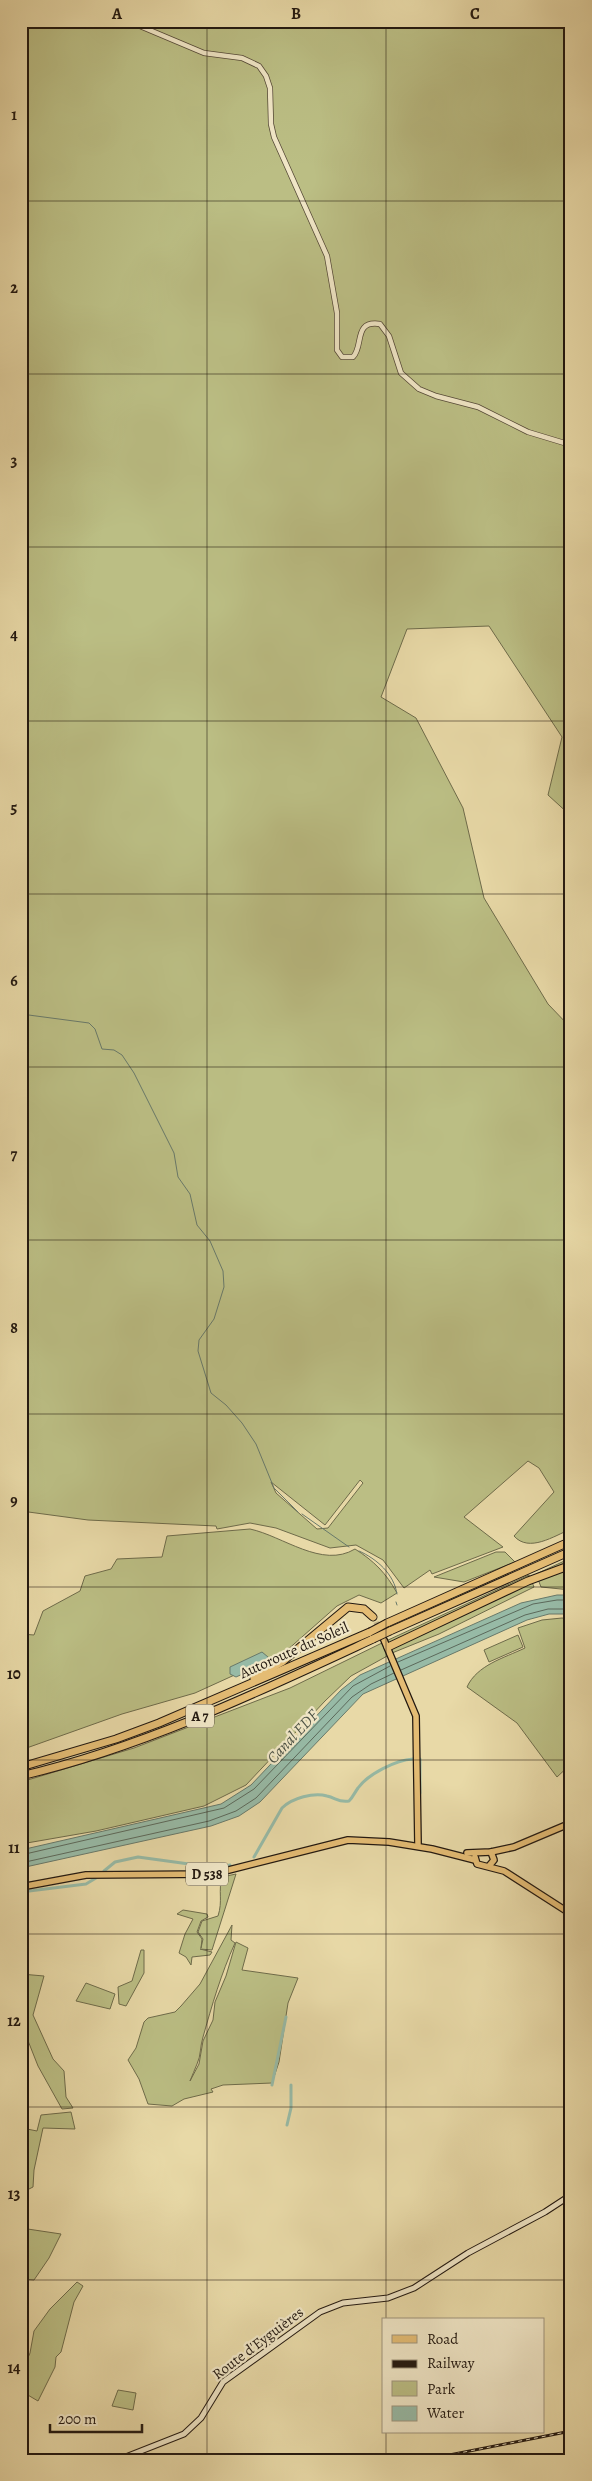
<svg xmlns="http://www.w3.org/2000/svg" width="592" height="2481" font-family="Alegreya,serif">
  <rect width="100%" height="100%" fill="#e8d9a7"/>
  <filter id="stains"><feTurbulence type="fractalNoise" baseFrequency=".004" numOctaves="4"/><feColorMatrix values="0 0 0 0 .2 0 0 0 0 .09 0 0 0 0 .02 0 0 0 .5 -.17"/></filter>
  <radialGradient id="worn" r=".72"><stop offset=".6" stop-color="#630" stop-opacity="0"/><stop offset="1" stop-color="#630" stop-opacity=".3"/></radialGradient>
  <g fill="#bbbe84" stroke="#6e6b4a" fill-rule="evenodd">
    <path d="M21,21H551L571,31V816L548,795L562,737L489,626L407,629L381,697L416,718L463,808L484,898L548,1004L571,1028V1529C554,1536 529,1553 514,1536L554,1492L539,1468L528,1461L464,1517L503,1547L432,1574L430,1570L404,1588L383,1560L356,1545L330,1548L276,1528L250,1523L217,1529L216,1526L88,1520L21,1511ZM360,1480L363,1483L328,1528L317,1529L276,1493L271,1482L325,1525Z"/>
    <path d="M250,1529C283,1536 322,1569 355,1549C374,1561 386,1573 397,1593L381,1603L359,1595L337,1606L285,1652L195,1693L122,1714L21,1750V1634L34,1635L43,1611L80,1591L85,1576L111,1569L117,1559L162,1557L167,1536Z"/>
    <polygon points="496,1552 505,1552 515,1562 464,1582 434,1577"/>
    <polygon points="571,1558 571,1590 541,1587 536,1574"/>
    <polygon points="529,1575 534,1587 439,1634 392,1653 386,1641"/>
    <path d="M562,1618L571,1619V1764L557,1777L517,1723L467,1687C477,1665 504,1658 525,1648L518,1628L542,1620Z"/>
    <polygon points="518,1635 523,1647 489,1662 484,1650"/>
    <polygon points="384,1642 389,1655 351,1676 325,1701 246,1785 204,1806 96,1831 21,1844 21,1782 134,1748 290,1688"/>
    <path d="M236,1874L212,1950L200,1949L212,1952L210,1955L192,1957L191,1965L186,1957L179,1953L185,1934L193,1919L177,1914L183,1910L207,1914L208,1917L201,1921L197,1932L202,1939L201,1948L203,1939L198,1932L202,1921L218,1916C223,1901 218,1891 222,1877Z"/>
    <path d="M232,1925L231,1940L235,1943C221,1974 212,2005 203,2037C200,2046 201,2056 197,2064C195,2070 192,2075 190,2081L199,2064L203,2041L213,2020L215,2002L226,1976L236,1942L248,1948L242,1970L298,1978L288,2003L279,2062L272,2083L223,2085L211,2089L213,2092L184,2099L172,2106L148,2104L139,2079L128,2060L136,2048L144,2022L148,2018L175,2012L181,2006L200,1984Z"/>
    <polygon points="141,1950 144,1950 144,1973 126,2006 119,2004 118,1987 132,1981"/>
    <polygon points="21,1974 44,1976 33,2015 53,2059 64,2071 66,2097 73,2108 62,2109 38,2066 21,2023"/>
    <polygon points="86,1983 115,1994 110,2009 76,2001"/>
    <polygon points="71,2112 75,2129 43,2128 34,2170 33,2187 29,2189 21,2187 21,2117 25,2117 22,2128 37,2131 41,2115"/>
    <polygon points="21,2228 61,2234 49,2258 34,2280 21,2279"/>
    <polygon points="77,2282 83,2286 74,2302 61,2352 56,2357 55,2367 38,2401 21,2391 21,2374 30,2353 34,2331 50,2309"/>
    <polygon points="118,2390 136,2393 133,2410 112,2406"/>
  </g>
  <g fill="#97baa6" stroke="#68796a">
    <polygon points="557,1595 571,1595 571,1614 549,1614 527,1620 363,1694 260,1802 239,1816 211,1826 21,1868 21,1850 221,1804 251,1785 341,1690 360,1675 521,1603"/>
    <polygon points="262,1652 268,1657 265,1664 236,1677 230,1674 230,1667"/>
  </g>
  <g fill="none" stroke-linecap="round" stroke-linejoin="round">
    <g stroke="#5c695b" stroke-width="1">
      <polyline points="398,1662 533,1604 557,1600 571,1600"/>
      <polyline points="401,1670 525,1615 548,1609 571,1609"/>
      <polyline points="21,1855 224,1808 254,1789 353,1686 390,1666"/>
      <polyline points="21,1863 209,1821 236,1811 256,1798 352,1697 371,1684 394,1673"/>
    </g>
    <g stroke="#68796a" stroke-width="1">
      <polyline points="21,1014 89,1023 95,1029 102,1049 114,1050 122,1055 134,1073 174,1153 178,1177 190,1194 197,1225 210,1241 223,1271 224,1287 214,1319 199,1340 198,1351 211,1393 226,1405 242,1423 256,1444 274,1488 298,1512"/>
      <polyline points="302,1514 349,1547"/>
      <path d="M359,1551C377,1559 394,1574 397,1594"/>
      <polyline points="396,1602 397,1605"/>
    </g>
    <g stroke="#97baa6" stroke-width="3">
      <polyline points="420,1793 420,1759"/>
      <path d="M254,1857L282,1808C292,1798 314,1792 327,1796C336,1798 339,1803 349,1801C353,1797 355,1792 358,1788C368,1774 396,1760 413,1759"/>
      <polyline points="104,1871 115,1862 138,1857 189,1864 225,1866 230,1865"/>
      <polyline points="21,1892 86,1884 96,1878"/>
      <polyline points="272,2085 286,2017"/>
      <polyline points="287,2125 291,2108 291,2085"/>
    </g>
    <polyline stroke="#c0b289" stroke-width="5.5" stroke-dasharray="5.5 3" stroke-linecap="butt" points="376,1622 383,1638"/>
    <g stroke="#544836" stroke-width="6">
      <path id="tertiary" d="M128,21L204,53L242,58L259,66L266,76L270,88L271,124L274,137L327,256L337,313V350L342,357H353C364,346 353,320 380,324L389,336L401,373L419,389L436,396L478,407L528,432L571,445"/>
    </g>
    <g stroke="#221810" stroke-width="7">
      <polyline id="secondary" points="118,2460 184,2434 201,2418 223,2382 320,2312 343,2303 388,2298 414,2288 468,2253 545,2212 571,2195"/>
    </g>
    <g stroke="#221810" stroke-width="8">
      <g id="primary">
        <polyline points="384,1640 416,1716 418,1844"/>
        <polyline points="467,1853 491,1852 514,1847 571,1823"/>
        <polyline points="475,1857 477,1864 504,1871 571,1914"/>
        <polyline points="489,1866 494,1860 491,1852"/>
        <polyline points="21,1887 86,1875 213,1874 348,1840 389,1842 432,1849 475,1860"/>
      </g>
    </g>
    <g stroke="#221810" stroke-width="9">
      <g id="motorway">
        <polyline points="387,1623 571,1541"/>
        <polyline points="390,1631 571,1551"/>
        <polyline points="388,1647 528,1581 571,1565"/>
        <polyline points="254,1678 282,1662 348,1607 364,1609 373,1617"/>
        <polyline points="21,1767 116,1739 159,1723 370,1632"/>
        <path d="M21,1776C144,1747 259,1692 373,1639"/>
      </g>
    </g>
    <use href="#tertiary" stroke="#f0e6c6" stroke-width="4.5"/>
    <use href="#secondary" stroke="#f0e6c6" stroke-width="5"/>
    <use href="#primary" stroke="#e4bc74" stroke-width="5.5"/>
    <use href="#motorway" stroke="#e4bc74" stroke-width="7"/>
    <g stroke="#221810" stroke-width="3">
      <polyline id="rail" points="424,2460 571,2431"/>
    </g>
    <use href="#rail" stroke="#f0e6c6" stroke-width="1" stroke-dasharray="4" stroke-linecap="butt"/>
    <g stroke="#221810" stroke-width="9" stroke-linecap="butt">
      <g id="motorway-bridge">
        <polyline points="370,1632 387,1623"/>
        <polyline points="373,1639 390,1631"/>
      </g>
    </g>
    <use href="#motorway-bridge" stroke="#e4bc74" stroke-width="7"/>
  </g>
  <path fill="none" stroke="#221810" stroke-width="1" stroke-opacity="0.55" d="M207,21V2460M386,21V2320M21,201H571M21,374H571M21,547H571M21,721H571M21,894H571M21,1067H571M21,1240H571M21,1414H571M21,1587H571M21,1760H571M21,1934H571M21,2107H571M21,2280H571M386,2432V2460"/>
  <g text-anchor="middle" stroke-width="4.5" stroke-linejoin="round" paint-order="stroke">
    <g fill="#f0e6c6" stroke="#605647" stroke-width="1">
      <rect x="186" y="1704.5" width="28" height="23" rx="4"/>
      <rect x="186" y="1862.5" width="42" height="23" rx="4"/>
    </g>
    <g font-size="14" font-weight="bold" fill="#221810">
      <text x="200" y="1721">A 7</text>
      <text x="207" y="1879">D 538</text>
    </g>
    <g font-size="15" fill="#221810" stroke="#f0e6c6">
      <text transform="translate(294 1650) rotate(-24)" y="5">Autoroute du Soleil</text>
      <text transform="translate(258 2343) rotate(-37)" y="5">Route d'Eyguières</text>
    </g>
    <g font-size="16" font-style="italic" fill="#4b5144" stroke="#f0e6c6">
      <text transform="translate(292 1736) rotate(-47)" y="6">Canal EDF</text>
    </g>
  </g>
  <rect width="592" height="2481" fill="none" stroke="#e8d9a7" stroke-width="55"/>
  <rect x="382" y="2318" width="162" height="115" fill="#f0e6c6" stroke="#9e947d"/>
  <rect x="392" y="2335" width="25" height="8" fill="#e4bc74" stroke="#9e947d"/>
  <text x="427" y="2344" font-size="15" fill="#221810">Road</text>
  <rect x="392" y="2360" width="25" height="8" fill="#221810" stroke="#9e947d"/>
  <text x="427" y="2368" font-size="15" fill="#221810">Railway</text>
  <rect x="392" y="2381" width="25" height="15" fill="#bbbe84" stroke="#9e947d"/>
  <text x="427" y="2394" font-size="15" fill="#221810">Park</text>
  <rect x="392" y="2406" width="25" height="15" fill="#97baa6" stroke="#9e947d"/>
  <text x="427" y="2418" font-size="15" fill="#221810">Water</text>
  <path d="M50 2424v8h92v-8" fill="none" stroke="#221810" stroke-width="2.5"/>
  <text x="58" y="2424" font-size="15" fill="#221810" stroke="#f0e6c6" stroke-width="4" paint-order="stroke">200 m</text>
  <rect x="28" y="28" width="536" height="2426" fill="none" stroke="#221810" stroke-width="2"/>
  <g font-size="16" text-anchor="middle" font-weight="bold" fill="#221810">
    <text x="117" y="19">A</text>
    <text x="296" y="19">B</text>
    <text x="475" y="19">C</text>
    <text x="14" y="120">1</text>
    <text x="14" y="293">2</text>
    <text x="14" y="466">3</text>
    <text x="14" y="640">4</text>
    <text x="14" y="813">5</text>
    <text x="14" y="986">6</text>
    <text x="14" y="1160">7</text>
    <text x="14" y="1333">8</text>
    <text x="14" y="1506">9</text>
    <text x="14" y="1679">10</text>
    <text x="14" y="1853">11</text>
    <text x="14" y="2026">12</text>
    <text x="14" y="2199">13</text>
    <text x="14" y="2373">14</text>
  </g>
  <rect width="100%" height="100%" filter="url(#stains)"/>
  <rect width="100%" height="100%" fill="url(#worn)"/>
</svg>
